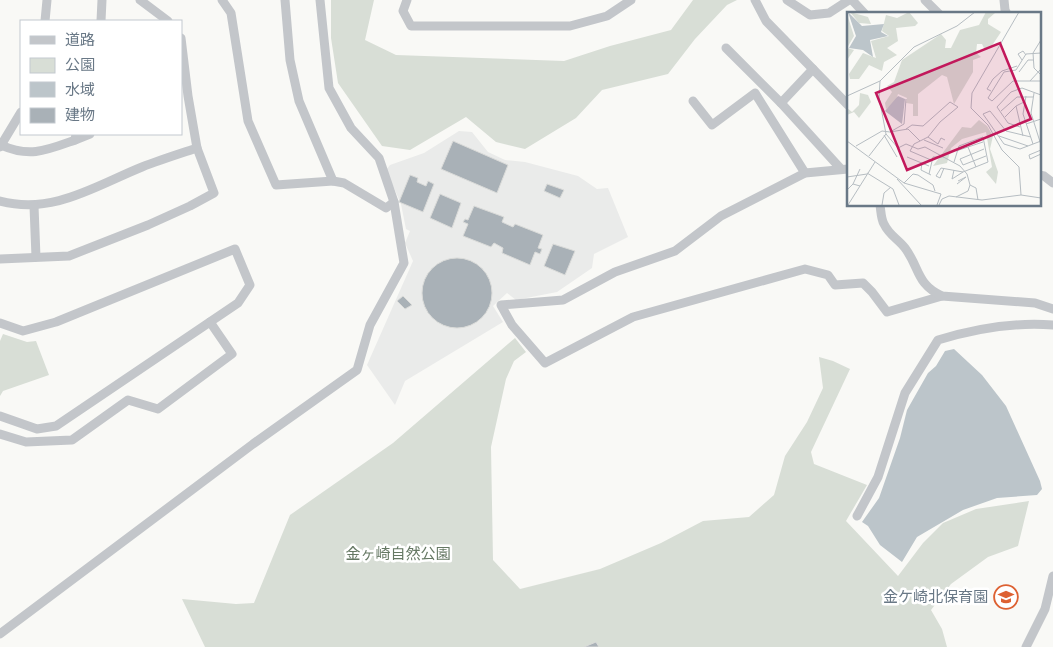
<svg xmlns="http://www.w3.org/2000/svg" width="1053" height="647" font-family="'Noto Sans','Noto Sans JP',sans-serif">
  <rect width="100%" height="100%" fill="#f9f9f6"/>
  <polygon fill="#eaebea" points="459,131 472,132 488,152 505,160 525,162 578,176 597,189 608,188 628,237 594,254 592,268 557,292 516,300 507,293 493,306 503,322 405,381 395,405 367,365 413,261 405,243 410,231 406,229 401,204 386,170 390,165 424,153"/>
  <g fill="#d8ded6">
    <polygon points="331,0 374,0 365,40 396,55 564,61 610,46 671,30 693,0 737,0 727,5 695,39 668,74 602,90 576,118 525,149 496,142 466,117 410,150 382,146 338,83 331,38"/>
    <polygon points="3,334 27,342 36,341 49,375 3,391 0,396 0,341"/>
    <polygon points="515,338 526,352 514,361 506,379 491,447 493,560 520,589 600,569 661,543 703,521 749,517 774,495 785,456 807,422 823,388 819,357 833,361 850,369 811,452 814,464 867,485 846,521 898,576 923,543 943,523 976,509 1029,501 1018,546 988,557 951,584 931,610 942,629 947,647 205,647 182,599 236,604 254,603 290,515 393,443"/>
  </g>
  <polygon fill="#bcc5ca" points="954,349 982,375 1006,406 1040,481 1042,489 1037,495 997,498 963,510 917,537 902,562 880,545 868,526 862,522 879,498 900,438 907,410 928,373 936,366 945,351"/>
  <g fill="#a9b1b7" stroke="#dadbd9">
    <polygon points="453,141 508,165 497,193 441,169"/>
    <polygon points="410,175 418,178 417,182 426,186 428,181 434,184 423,212 399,202"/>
    <polygon points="547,184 564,190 560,198 544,191"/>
    <polygon points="440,194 461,203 452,228 430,218"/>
    <polygon points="474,206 504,217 502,222 513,227 515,224 543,235 538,248 542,249 540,254 535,252 530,265 502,253 503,248 494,243 491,247 463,236 468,224 463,222 465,219 468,220"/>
    <polygon points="553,244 575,251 565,275 544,266"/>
    <circle cx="457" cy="293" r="35"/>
    <polygon points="403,296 412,305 405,309 397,301"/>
    <polygon points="596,642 599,647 584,647"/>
  </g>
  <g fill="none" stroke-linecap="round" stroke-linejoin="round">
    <g stroke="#c3c6ca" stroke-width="9">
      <polyline points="140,0 168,21"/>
      <polyline points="222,0 231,13 248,121 276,185 333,181 299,101 290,60 285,0"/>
      <polyline points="407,0 403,11 411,26 570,26 607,16 631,0"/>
      <polyline points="755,0 766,21 848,105"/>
      <polyline points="787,0 810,15 829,13 849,0"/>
      <polyline points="852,0 865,14"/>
      <polyline points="925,0 939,14"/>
      <polyline points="1004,0 1005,10 1007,14"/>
      <polyline points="45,21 47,0"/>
      <polyline points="101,21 102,0"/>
      <polyline points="726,48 781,103 841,169"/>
      <polyline points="693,101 712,125 755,93 805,173"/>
      <polyline points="781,103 813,69"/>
      <polyline points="75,140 90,134"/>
      <path d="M1,145C30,158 47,150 75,140L76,134"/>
      <polyline points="0,147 21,112"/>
      <polyline points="848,169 805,173 721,216 675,251 615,272 563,300 501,305 512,325 545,363 633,317 805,269 828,275 835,285 863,283 872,292 887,312 942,296"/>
      <polyline points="1039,175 1044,176 1053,183"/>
      <polyline points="333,181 344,183 386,208 394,202"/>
      <path d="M0,201C53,215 95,186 142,167C160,160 179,154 197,148"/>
      <path d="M880,205C881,211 881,219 884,224C889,235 898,239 905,248C920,268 916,284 942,296L1035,303L1053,309"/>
      <polyline points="34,206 36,257"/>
      <polyline points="0,259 69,256 148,225 190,206 214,193 197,148 188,96 181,38"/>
      <polyline points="0,323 23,331 56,322 235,249 250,285 238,303 56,426 37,429 0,416"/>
      <polyline points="0,434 26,442 72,440 128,400 158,409 232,354 210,322"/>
      <path d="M857,516L878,477L905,393L938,340C974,329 1015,322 1053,325"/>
      <polyline points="0,634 253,444 357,370 370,325 404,263 394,202 379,158 351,128 329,88 320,0"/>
      <polyline points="1026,647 1045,609 1053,576"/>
    </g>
  </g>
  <defs>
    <g id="school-ring" transform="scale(1.25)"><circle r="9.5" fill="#fff" stroke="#dd6132" stroke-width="1.5"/><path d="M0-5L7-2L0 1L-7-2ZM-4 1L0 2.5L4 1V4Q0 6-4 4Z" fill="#dd6132"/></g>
  </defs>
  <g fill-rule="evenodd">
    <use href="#school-ring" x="1006" y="597"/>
  </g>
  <g text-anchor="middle" stroke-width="5" stroke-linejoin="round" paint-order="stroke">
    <g font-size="15" fill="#667964" stroke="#fff">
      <text x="398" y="559">金ヶ崎自然公園</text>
    </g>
    <g font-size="15" fill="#697886" stroke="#fff" text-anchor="end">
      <text x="988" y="602">金ケ崎北保育園</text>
    </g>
  </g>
  <g transform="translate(847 12)">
    <rect width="194" height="194" fill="#f9f9f6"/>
    <path d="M3,0L21,5L24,12L12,11ZM62,0L71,11L68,14L49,16L51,29L40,36L50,43L37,50L35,59L22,53L12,67H3L2,62L16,41L29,46L24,29L42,24L35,19L39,3L50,6ZM139,0L148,1L141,7V12L154,20L144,35L138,38L135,32H130L129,41L134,45L126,48V60L107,92L100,65L95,63L71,82V104H66V92L59,91L60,86L51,82L48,91L39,97L38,91L45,80L40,74L47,70L55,48L94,22L99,28L98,36H104L113,18L132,13ZM0,2L7,24L0,36L7,38L0,48ZM13,81L21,83L24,90L12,106L7,100L0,103V96L5,100L12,93ZM132,108L140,114L146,124L143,137L151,160L149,172L139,160L145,155L139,120L115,127L104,136L100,151L86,154L115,115L124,116Z" fill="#d8ded6"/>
    <path d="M1,0L15,14L37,12L34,20L41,24L23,28L26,45L16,38L2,36L9,24ZM51,84L58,87L55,112L38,99Z" fill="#bcc5ca"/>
    <path fill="none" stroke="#b6bdc2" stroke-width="1" d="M172,0L125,81L124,96L141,113L155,138L172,155L174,183M194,28L186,41L187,56L194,63M194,41L179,42L169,58L157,60L141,86L145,89L166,69H194M175,48L171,42L176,39L179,43M172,60L181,48H186M33,69L32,85L39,122L51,136L59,132L71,137L78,135L113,154L120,162L123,173L121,179L109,185M183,69L194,57M144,79L140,77L146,67L155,59L170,54M187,81L184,101L194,133M0,84L33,69L67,35L110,14L128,0M179,84L176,102L186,132M154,99L170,85H186M158,105L169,94M179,112L194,107M173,115L161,111L150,95L164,80L175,76L194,83M59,117L65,113L76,114L103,90L111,95L93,110L81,125L67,132L63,139L84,148M43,120L61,117L73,129M37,123L50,145M152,124L181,134M176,124L169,94L177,90M81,125L91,132L94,126L98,128M184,125L159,119L143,99L136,102L157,132L173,137L194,129M77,128L96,136M0,129L57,171L94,182L90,193M9,134L35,119L43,120L57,112L59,87M121,135L129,155M137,137L113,147L116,153L139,144M194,138L182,143L183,147L194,142M109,139L136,130M22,144L39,122M60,145L82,154M75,151L74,158L84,163M97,156L93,166L89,164L94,156L116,160L141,150L136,125L112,134L107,150M107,158L105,167L116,160M20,161L46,177L52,193M82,162L86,145H97M0,165L20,162M50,167L74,193M57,171L66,162L71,163L86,173L88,179M6,172L13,157M110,172L119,165L111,169M123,173L129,176L131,188M0,178L6,172L13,174M1,193L28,150M35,193L37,181L44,175M92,193L95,187L102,184L135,188L174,183L194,186"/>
    <path fill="#c2185b" fill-opacity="0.15" stroke="#c2185b" stroke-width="2.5" d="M153,31L184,107L60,158L29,81Z"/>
    <rect width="194" height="194" fill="none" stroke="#697886" stroke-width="2.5"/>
  </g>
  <rect x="20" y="20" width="162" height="115" fill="#ffffff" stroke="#c3c9cf"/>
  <rect x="30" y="36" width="25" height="8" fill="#c3c6ca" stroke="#c3c9cf"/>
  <text x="65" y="45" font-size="15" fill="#697886">道路</text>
  <rect x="30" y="58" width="25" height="15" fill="#d8ded6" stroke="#c3c9cf"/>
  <text x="65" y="70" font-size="15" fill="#697886">公園</text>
  <rect x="30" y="82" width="25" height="15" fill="#bcc5ca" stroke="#c3c9cf"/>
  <text x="65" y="95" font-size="15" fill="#697886">水域</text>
  <rect x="30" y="108" width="25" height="15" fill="#a9b1b7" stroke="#c3c9cf"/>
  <text x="65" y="120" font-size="15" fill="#697886">建物</text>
</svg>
